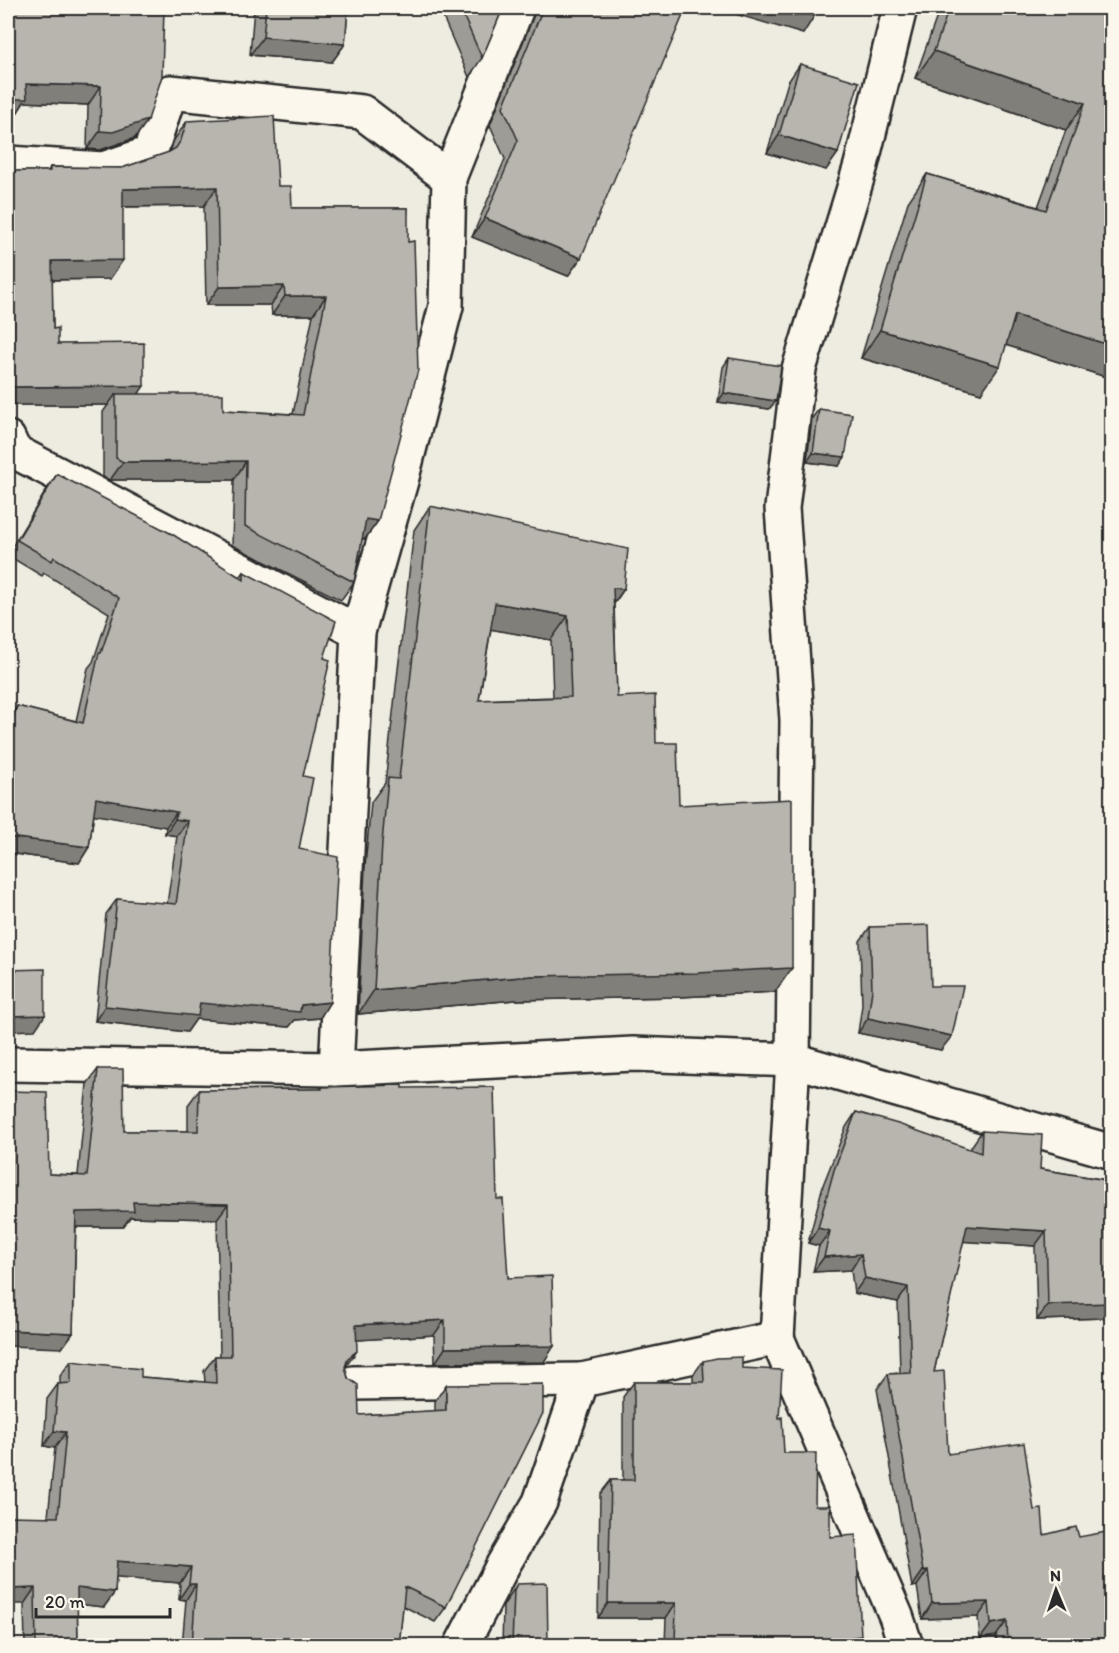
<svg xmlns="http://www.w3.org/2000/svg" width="1119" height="1653" font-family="Itim,sans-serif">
  <rect width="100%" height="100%" fill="#eeebe0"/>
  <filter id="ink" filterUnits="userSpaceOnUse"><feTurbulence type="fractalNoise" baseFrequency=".0167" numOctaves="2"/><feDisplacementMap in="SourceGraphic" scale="12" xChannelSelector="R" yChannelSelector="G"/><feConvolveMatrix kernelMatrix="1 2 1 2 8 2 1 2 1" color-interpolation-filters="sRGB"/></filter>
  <g filter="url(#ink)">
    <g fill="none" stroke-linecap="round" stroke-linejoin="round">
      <g stroke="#2b2b2b" stroke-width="38">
        <g id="minor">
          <polyline points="900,8 861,165 799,369 782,508 797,720 793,1060 777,1338 896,1616 906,1646"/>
          <polyline points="8,163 103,169 150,153 170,92 362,112 449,178"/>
          <polyline points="8,438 14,451 358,632"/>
          <polyline points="353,1383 582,1380"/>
          <polyline points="461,1646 503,1565 540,1502 582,1380 777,1338"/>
        </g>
      </g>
      <g stroke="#2b2b2b" stroke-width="38">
        <polyline id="tertiary" points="336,1069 358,632 401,481 446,306 449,178 517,8"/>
      </g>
      <g stroke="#2b2b2b" stroke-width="38">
        <polyline id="secondary" points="8,1064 336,1069 633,1054 793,1060 1112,1152"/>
      </g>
      <use href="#minor" stroke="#fbf7ec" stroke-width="33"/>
      <use href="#tertiary" stroke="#fbf7ec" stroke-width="33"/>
      <use href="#secondary" stroke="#fbf7ec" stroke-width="33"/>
    </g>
    <g fill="#9e9c96" stroke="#2b2b2b" stroke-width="1.5" fill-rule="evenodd">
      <polygon points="8,8 164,8 135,138 100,150 87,149 88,105 24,102 14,118 8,118"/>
      <polygon points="254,8 348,8 345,44 332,62 250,55"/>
      <polygon points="439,8 503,8 482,58 469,77"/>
      <polygon points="535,8 686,8 568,276 472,237 505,159 490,125 534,15"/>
      <polygon points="940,8 1112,8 1112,379 1006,345 981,393 861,358 908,202 927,174 1038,207 1066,130 915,78"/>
      <polygon points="800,64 838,153 826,170 767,153 788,82"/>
      <path d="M187,121L278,186L292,208H408L378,521L365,539H362L354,582L341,600L232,545L234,480H110L103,477V412L108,405H8V173H9L10,171H48L50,167L122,168L170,152L174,140ZM204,206L206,305H271L272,315H313L293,414L223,410L139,394L58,344L53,329L52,280L110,279L123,207Z"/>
      <polygon points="729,358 776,401 769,409 718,402 723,367"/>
      <polygon points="819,409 839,466 807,462 812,418"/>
      <polygon points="57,474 240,577 244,572 324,658 303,776 299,849 320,1018 295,1020 289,1027 196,1019 187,1032 95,1021 106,914 117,899 167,904 177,836 165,834 166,827 94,814 89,847 79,863 8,853 8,719 17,706 76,721 88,668 93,662 109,613 44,573 42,576 9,556 9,566 8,568 8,515 9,552 47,489"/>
      <path d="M430,506L624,589L614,604L617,697L656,743L679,805L775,992L680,997L515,1000L358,1014L365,867L371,802L385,783L414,530ZM491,629L551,640L553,697L479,700Z"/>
      <polygon points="870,927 931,986 941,1050 858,1033 862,1005 860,941"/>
      <polygon points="98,1069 124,1131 188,1131 188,1105 199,1090 320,1089 322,1087 403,1088 497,1199 508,1278 544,1362 435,1363 434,1335 356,1340 345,1367 359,1415 435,1411 435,1401 446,1385 446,1607 435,1622 403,1606 399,1646 182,1646 186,1600 179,1599 180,1583 116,1577 115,1592 104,1607 77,1604 78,1646 25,1646 24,1604 48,1517 55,1448 44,1446 47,1399 58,1384 60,1384 60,1376 71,1361 141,1377 205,1382 204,1371 215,1356 220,1356 217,1219 130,1217 123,1227 76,1227 73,1333 62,1348 49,1174 78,1175 87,1084"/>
      <polygon points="856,1112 971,1150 971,1147 982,1131 1040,1169 1112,1181 1112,1309 1106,1318 1037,1320 1035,1246 963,1241 934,1372 948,1454 1034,1510 1044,1535 1079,1537 1112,1646 997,1646 996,1636 980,1639 978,1617 922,1619 917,1586 912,1587 877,1389 888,1374 900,1373 898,1302 854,1293 851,1270 813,1272 819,1246 808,1243 823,1185 846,1127"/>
      <polygon points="703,1361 742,1368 779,1418 784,1453 815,1506 830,1537 855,1646 665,1646 666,1618 598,1618 600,1494 611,1480 623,1480 623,1397 634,1382 693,1382 693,1375"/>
      <polygon points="517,1584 548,1646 502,1646 503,1606"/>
    </g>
    <g fill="#817f7a" stroke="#2b2b2b" stroke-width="1.5">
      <polygon points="715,8 789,8 815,15 803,34"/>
      <polygon points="263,37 345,44 332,62 250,55"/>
      <polygon points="934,51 1085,103 1066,130 915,78"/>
      <polygon points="26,84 101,86 88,105 24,102 14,118 8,118 8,99"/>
      <polygon points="148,120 135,138 100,150 87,149 100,131"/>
      <polygon points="779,135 838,153 826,170 767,153"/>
      <polygon points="217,187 204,206 110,207 123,189"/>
      <polygon points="485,218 581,258 568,276 472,237"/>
      <polygon points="123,260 110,279 39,280 52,261"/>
      <polygon points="284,286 271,305 206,305 219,287"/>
      <polygon points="285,296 326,296 313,315 272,315"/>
      <polygon points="1015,315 1112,346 1112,379 996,342"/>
      <polygon points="880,330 1000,366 981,393 861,358"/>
      <polygon points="144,386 131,405 116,394 108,405 8,405 8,387"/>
      <polygon points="724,393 776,401 769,409 718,402"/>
      <polygon points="813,453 845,457 839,466 807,462"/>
      <polygon points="246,461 234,480 110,480 123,462"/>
      <polygon points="366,519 378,521 365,539 353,537"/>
      <polygon points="613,588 624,589 607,613"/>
      <polygon points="495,603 568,616 551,640 478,627"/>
      <polygon points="96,798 177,812 166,827 85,813"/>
      <polygon points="175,819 188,821 177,836 165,834"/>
      <polygon points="8,837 89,847 79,863 8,853"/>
      <polygon points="792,968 775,992 680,997 515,1000 358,1014 374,990 531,976"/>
      <polygon points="330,1002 320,1018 295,1020 289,1027 196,1019 187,1032 95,1021 105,1006 200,1003 301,1005"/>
      <polygon points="45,1015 35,1030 8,1031 8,1016"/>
      <polygon points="868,1018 952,1036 941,1050 858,1033"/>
      <polygon points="133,1202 228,1204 217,1219 130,1217 123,1227 66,1227 76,1212"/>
      <polygon points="967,1226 1046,1231 1035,1246 956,1241"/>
      <polygon points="818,1228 830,1231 819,1246 808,1243"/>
      <polygon points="861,1254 851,1270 813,1272 824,1257"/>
      <polygon points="865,1278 908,1287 898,1302 854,1293"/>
      <polygon points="1112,1299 1112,1309 1106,1318 1037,1320 1048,1305"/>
      <polygon points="445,1320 434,1335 345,1341 356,1325"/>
      <polygon points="8,1330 73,1333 62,1348 8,1346"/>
      <polygon points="554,1346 544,1362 435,1363 445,1348"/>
      <polygon points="357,1351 346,1366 337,1373 348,1358"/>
      <polygon points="54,1431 66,1432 55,1448 44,1446"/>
      <polygon points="117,1561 191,1567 180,1583 106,1577"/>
      <polygon points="928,1570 917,1586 912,1587 923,1571"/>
      <polygon points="189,1584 196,1584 186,1600 179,1599"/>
      <polygon points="35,1588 24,1604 8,1604 8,1589"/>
      <polygon points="77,1588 115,1592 104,1607 66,1603"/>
      <polygon points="989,1602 978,1617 922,1619 932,1603"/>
      <polygon points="608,1603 676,1603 666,1618 598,1618"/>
      <polygon points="1007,1621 996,1636 980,1639 991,1624"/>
      <polygon points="861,1636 855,1646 791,1646"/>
    </g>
    <g fill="#b8b5ae" stroke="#2b2b2b" stroke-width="1.5" fill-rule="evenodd">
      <polygon points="8,8 164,8 162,76 148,120 113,132 100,131 101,86 26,84 27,99 8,99"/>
      <polygon points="266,8 348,8 345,44 263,37"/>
      <polygon points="460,8 503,8 482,58"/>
      <polygon points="543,8 686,8 581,258 485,218 518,140 503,107"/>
      <polygon points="789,8 818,8 815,15"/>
      <polygon points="949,8 1112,8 1112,346 1015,315 1000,366 880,330 927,174 1046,210 1085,103 934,51"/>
      <polygon points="800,64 859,82 838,153 779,135"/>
      <polygon points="274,116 278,186 291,186 292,208 408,208 408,242 414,241 418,370 378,521 366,519 354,582 245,526 246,461 123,462 116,458 116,394 223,394 223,410 303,415 326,296 285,296 284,286 219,287 217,187 123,189 123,260 52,261 53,329 58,328 58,344 144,343 144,386 8,387 8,173 10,173 10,171 50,171 50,167 122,168 169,152 176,148 181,140 187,121"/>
      <polygon points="729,358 781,366 776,401 724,393"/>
      <polygon points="819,409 852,414 845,457 813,453"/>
      <polygon points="57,474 172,534 244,580 244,572 336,621 324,658 330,660 303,776 313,778 299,849 338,857 330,1002 301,1005 300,1012 200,1003 198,1016 105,1006 117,899 176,904 188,821 175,819 177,812 96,798 89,847 8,837 8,735 17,706 83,723 99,653 101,653 119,598 54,557 52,561 17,540"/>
      <path d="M430,506L628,549L624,589L613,588L617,697L655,695L656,743H677L679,805L792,799V968L697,973L531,976L374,990L382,843L388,778L399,779ZM495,603L568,616L571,697L479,700Z"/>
      <polygon points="8,515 9,566 8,566"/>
      <polygon points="929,925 931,986 963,986 952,1036 868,1018 872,990 870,927"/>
      <polygon points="45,969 45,1015 8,1016 8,970"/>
      <polygon points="98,1069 123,1069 124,1131 198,1131 199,1090 322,1089 322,1087 403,1085 403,1088 494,1087 497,1199 503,1199 508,1278 552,1276 554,1346 445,1348 445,1320 356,1325 357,1351 348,1358 345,1367 348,1378 358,1385 359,1415 446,1410 446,1385 543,1384 543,1413 446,1607 405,1587 399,1646 192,1646 196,1584 189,1584 191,1567 117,1561 115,1592 77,1588 78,1646 36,1646 35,1588 8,1589 8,1516 58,1517 66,1432 54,1431 58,1384 71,1383 71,1361 141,1369 141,1377 216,1383 215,1356 231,1356 228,1204 133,1202 134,1211 76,1212 73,1333 8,1330 8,1091 47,1092 49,1174 87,1176"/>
      <polygon points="856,1112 898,1124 981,1153 982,1131 1042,1135 1040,1169 1112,1181 1112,1303 1048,1305 1046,1231 967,1226 934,1372 944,1371 948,1454 1024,1443 1034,1510 1042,1509 1044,1535 1076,1527 1079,1537 1112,1531 1112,1646 1008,1646 1007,1621 991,1624 989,1602 932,1603 928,1570 923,1571 888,1374 911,1373 908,1287 865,1278 861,1254 824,1257 830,1231 818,1228 834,1170"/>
      <polygon points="742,1357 742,1368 782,1370 779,1418 782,1417 784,1453 816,1453 815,1506 830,1506 830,1537 856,1535 861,1636 791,1646 675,1646 676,1603 608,1603 611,1480 634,1480 634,1382 704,1382 703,1361 717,1358"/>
      <polygon points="547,1583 548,1646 512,1646 514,1590 517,1584"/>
    </g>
  </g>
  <rect width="1119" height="1653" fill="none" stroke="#fbf7ec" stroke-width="30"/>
  <rect x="15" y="15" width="1089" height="1623" fill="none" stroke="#2b2b2b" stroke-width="2" filter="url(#ink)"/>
  <g transform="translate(1056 1590) rotate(358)" stroke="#fbf7ec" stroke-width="4.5" paint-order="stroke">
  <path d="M0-4.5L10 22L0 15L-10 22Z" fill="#2b2b2b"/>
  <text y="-9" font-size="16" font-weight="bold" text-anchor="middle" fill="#2b2b2b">N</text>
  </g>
  <path d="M36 1608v9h134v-9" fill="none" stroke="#2b2b2b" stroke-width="3"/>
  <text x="45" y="1608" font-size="18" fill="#2b2b2b" stroke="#fbf7ec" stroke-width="4.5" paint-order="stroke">20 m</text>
</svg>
